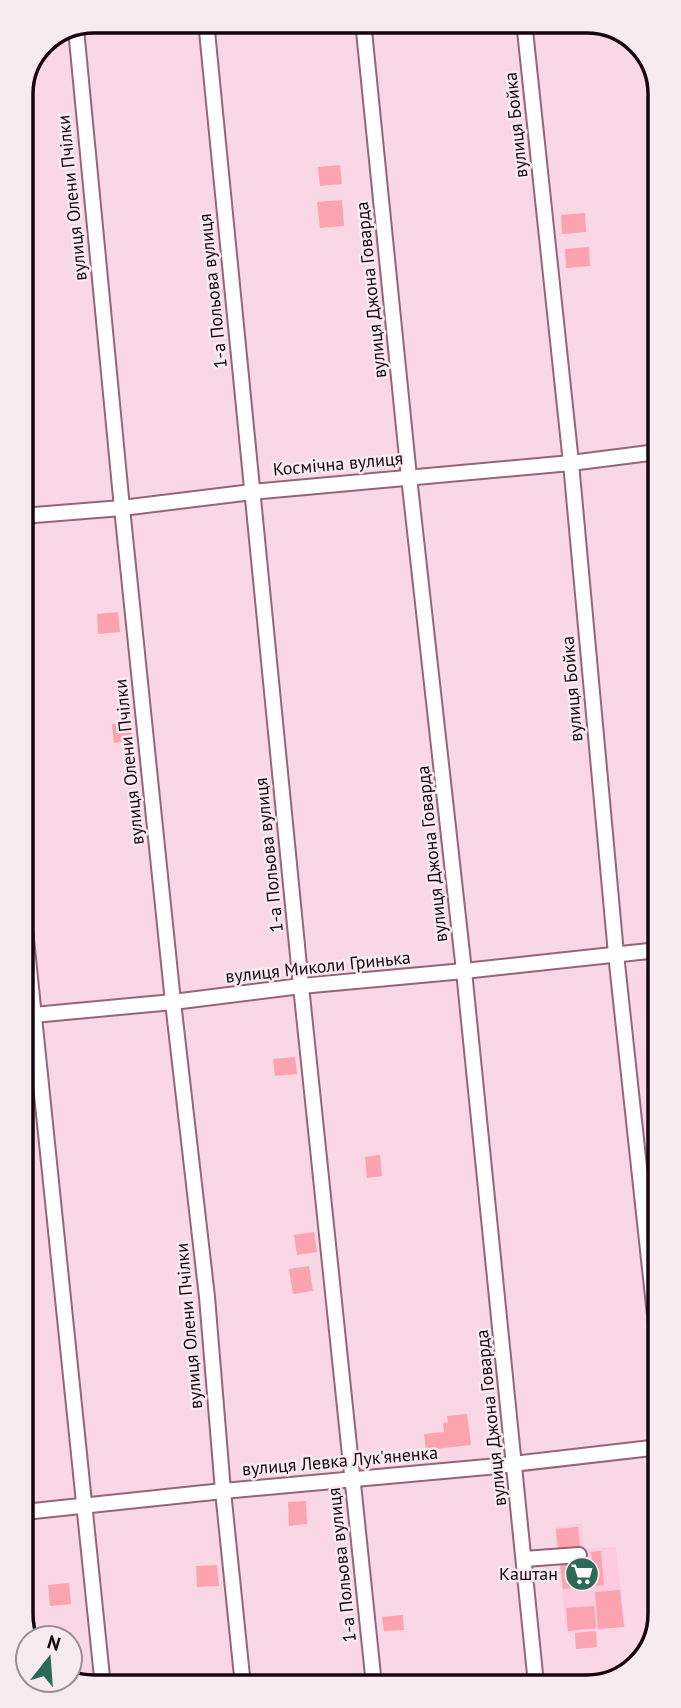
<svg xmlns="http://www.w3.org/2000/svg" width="681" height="1708" font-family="'PT Sans',sans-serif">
  <rect width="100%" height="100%" fill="#f9d7e5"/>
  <polygon fill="#fdcae0" points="582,1524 585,1549 616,1547 625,1627 567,1633 555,1527"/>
  <g fill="#fba3af">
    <polygon points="340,165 342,184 320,186 318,167"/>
    <polygon points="342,200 344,226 320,228 317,202"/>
    <polygon points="585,213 586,232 562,234 561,215"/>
    <polygon points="589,247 590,266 566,268 565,249"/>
    <polygon points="118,612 120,632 98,634 97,614"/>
    <polygon points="130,722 132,740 114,743 112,724"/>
    <polygon points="295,1057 297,1074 275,1076 273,1059"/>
    <polygon points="380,1155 382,1176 367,1178 365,1157"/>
    <polygon points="314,1232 317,1252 297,1255 294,1235"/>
    <polygon points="309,1266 313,1291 293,1294 289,1269"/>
    <polygon points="467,1414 471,1445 426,1450 424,1434 444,1432 443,1423 448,1422 447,1416"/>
    <polygon points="306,1501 307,1524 289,1526 288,1502"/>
    <polygon points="578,1527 580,1547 558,1550 556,1529"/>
    <polygon points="601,1551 604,1585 563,1589 560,1562 592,1559 591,1552"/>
    <polygon points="217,1565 219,1586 197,1587 196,1566"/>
    <polygon points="69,1583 71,1604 50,1606 48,1585"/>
    <polygon points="620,1590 624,1627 598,1629 595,1592"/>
    <polygon points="594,1606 596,1628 568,1631 566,1608"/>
    <polygon points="403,1615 404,1630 384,1631 382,1617"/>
    <polygon points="596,1631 597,1647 576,1649 575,1633"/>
  </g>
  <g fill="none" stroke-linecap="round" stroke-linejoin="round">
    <g stroke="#96647b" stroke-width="18">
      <g id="minor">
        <polyline points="206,21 301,986 374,1685"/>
        <polyline points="363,21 409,477 464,971 536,1684"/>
        <polyline points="524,21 571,463 616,954 659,1352"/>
        <polyline points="76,29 122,508 173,1002 207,1297 223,1491 243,1686"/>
        <polyline points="22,516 122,508 252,492 571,463 657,452"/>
        <polyline points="23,910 103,1687"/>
        <polyline points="23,1016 173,1002 301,986 464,971 658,950"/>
        <polyline points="24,1512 223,1491 487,1467 660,1447"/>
        <polyline points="524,1559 579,1555"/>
      </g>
    </g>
    <use href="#minor" stroke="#fff" stroke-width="14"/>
  </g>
  <defs>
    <g id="supermarket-disc" transform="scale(1.75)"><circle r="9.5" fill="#2b6a57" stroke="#f7ebf0"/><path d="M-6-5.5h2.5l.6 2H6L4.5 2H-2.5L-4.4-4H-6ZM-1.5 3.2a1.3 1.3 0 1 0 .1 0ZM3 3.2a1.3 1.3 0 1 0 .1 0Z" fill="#fff"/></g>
  </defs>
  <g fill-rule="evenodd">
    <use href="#supermarket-disc" x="582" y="1574"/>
  </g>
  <g text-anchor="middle" stroke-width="5" stroke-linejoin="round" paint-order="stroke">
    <g font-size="18" fill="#16050d" stroke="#f7ebf0">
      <text transform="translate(516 125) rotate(-96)" y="6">вулиця Бойка</text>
      <text transform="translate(72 198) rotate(-96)" y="6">вулиця Олени Пчілки</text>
      <text transform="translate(371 290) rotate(-96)" y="6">вулиця Джона Говарда</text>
      <text transform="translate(213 291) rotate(-96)" y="6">1-а Польова вулиця</text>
      <text transform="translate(338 464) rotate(-5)" y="6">Космічна вулиця</text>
      <text transform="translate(572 689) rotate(-95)" y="6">вулиця Бойка</text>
      <text transform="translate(129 762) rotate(-96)" y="6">вулиця Олени Пчілки</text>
      <text transform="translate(432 854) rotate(-96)" y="6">вулиця Джона Говарда</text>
      <text transform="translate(269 855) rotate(-96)" y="6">1-а Польова вулиця</text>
      <text transform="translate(318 967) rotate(-6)" y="6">вулиця Миколи Гринька</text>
      <text transform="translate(189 1326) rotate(-95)" y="6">вулиця Олени Пчілки</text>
      <text transform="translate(491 1418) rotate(-96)" y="6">вулиця Джона Говарда</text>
      <text transform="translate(340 1461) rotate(-5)" y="6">вулиця Левка Лук'яненка</text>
      <text transform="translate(342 1565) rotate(-96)" y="6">1-а Польова вулиця</text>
    </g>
    <g font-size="18" fill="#16050d" stroke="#f7ebf0" text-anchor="end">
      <text x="558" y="1580">Каштан</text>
    </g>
  </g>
  <path d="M0 0H681V1708H0ZM94 33H587A61 61 0 0 1 648 94V1614A61 61 0 0 1 587 1675H94A61 61 0 0 1 33 1614V94A61 61 0 0 1 94 33Z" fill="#f7ebf0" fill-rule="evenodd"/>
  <path fill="none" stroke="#16050d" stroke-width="3.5" d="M94 33H587A61 61 0 0 1 648 94V1614A61 61 0 0 1 587 1675H94A61 61 0 0 1 33 1614V94A61 61 0 0 1 94 33Z"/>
  <g transform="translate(49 1659) rotate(17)"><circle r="33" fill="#f7ebf0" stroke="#9d8f95" stroke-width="2"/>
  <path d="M0-5L12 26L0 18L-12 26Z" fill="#2b6a57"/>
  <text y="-10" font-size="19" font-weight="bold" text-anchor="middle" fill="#16050d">N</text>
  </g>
</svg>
